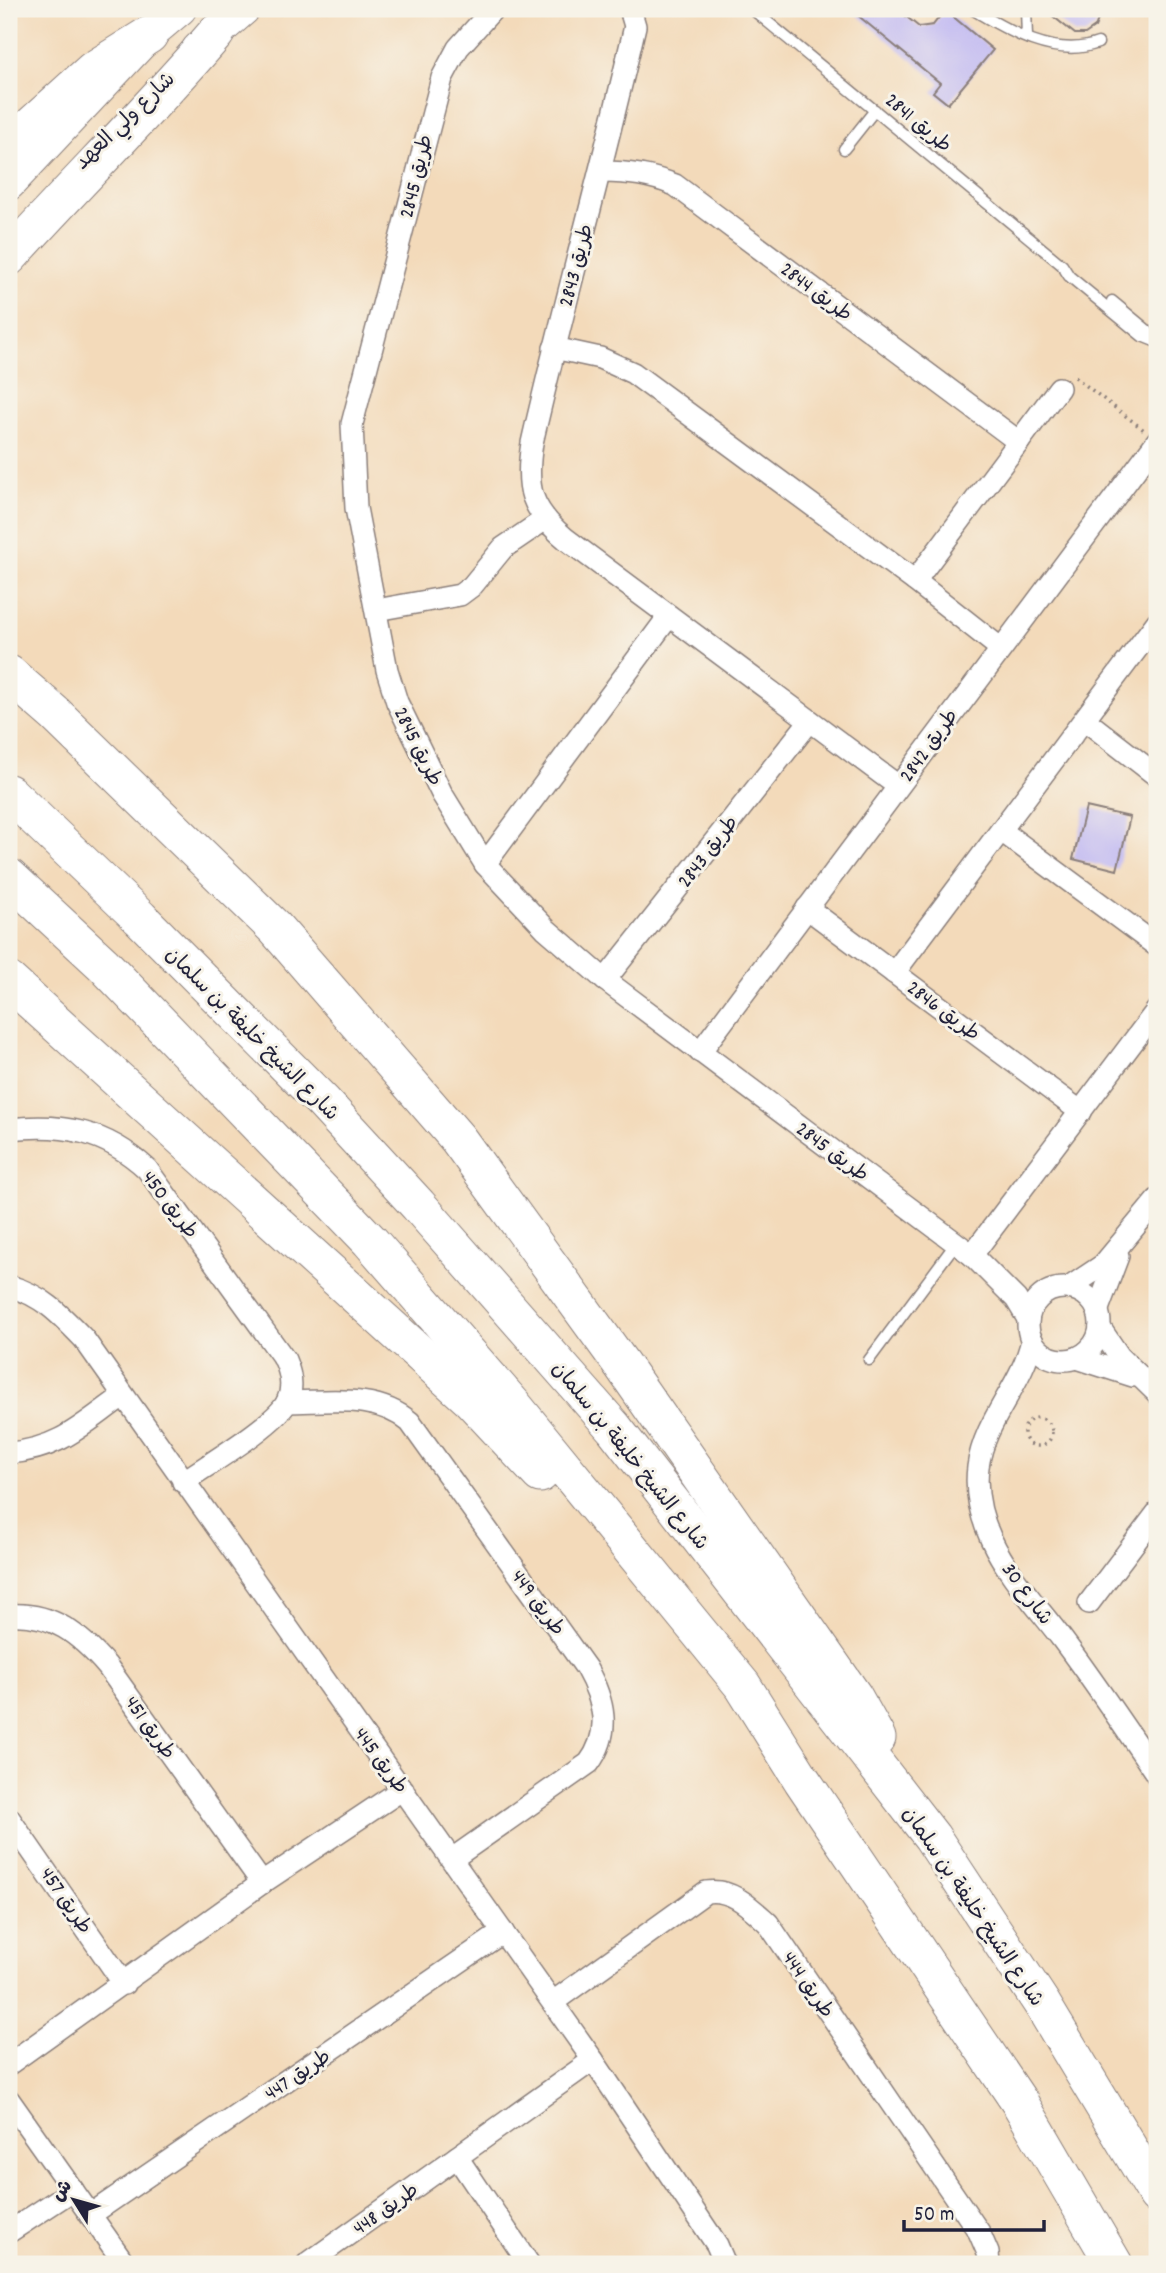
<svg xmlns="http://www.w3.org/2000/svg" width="1166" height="2273" font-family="Dekko,'Playpen Sans Arabic',sans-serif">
  <rect width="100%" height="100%" fill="#f7f3e8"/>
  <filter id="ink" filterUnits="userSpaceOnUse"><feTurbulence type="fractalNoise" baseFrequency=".0143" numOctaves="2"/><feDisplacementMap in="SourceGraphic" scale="14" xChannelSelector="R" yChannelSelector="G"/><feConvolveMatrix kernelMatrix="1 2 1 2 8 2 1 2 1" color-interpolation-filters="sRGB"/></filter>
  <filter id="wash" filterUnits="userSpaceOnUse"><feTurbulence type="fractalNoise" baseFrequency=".00686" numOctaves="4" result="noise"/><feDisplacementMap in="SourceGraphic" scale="28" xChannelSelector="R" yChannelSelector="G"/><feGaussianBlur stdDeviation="1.57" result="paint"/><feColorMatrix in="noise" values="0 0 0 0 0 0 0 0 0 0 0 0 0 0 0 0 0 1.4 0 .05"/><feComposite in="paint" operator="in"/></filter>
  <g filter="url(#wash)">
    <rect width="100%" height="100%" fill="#f3daba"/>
    <g id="blocks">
      <g fill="#bdb5f3">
        <polygon points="850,9 897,9 919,27 933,25 945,10 993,50 948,104 933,92 940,83"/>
        <polygon points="1044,9 1102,9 1095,27 1085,34 1075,34"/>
        <polygon points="1086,807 1130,817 1117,870 1073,859"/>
      </g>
    </g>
  </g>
  <g filter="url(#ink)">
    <use href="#blocks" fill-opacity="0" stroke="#8a7e7a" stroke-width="2"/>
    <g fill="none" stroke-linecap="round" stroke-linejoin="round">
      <g stroke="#8a7e7a" stroke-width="13">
        <g id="service">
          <polyline points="752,9 1062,265 1069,276 1142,336 1157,342"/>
          <path d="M972,9C1008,31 1055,59 1098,43"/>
          <polyline points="1026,9 1027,37"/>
          <polyline points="844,149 875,110"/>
          <polyline points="1112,301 1147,330 1156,341"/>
          <polyline points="869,1360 956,1243"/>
        </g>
      </g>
      <g stroke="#8a7e7a" stroke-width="24">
        <g id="minor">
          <polyline points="493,9 458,48 442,78 352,424 356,508 387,670 397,702 442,794 485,864 546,929 605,980 972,1255 1016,1299 1028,1319"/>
          <path d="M630,9L635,26C603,166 564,303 532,443C525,488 530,509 566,539L898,786"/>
          <path d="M602,172C629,172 650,175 675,185L1019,442"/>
          <polyline points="554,348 600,358 633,373 915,581 1000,648"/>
          <polyline points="915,581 1059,388"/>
          <polyline points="376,610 460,595 472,586 503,548 544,520"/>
          <polyline points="1085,720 1157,776"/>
          <polyline points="1003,832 1157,946"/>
          <polyline points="485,864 669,616"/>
          <polyline points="807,908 1081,1112"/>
          <polyline points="894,973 1157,622"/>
          <polyline points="605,980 809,722"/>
          <polyline points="700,1052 1157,441"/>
          <path d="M9,1129C64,1123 106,1131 147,1169L285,1360C291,1374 294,1388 287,1402C275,1425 207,1465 183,1482"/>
          <polyline points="972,1255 1157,1010"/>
          <path d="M9,1286C42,1295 60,1314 84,1339L593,2060L717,2245L725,2264"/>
          <polyline points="1070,1287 1103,1265 1157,1200"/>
          <circle cx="1064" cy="1324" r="36"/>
          <polyline points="1098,1309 1118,1256"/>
          <polyline points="1100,1328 1119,1356 1157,1393"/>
          <path d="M1032,1340C1022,1386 984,1420 978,1467C975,1491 981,1517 991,1539C1008,1576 1038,1607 1062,1639C1095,1683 1126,1729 1157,1775"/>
          <polyline points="1077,1358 1133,1376"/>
          <path d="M287,1402C329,1402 376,1393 410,1422L586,1668C604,1700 612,1732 589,1763L452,1859"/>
          <path d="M9,1453C60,1449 83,1424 123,1396"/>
          <polyline points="1089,1603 1157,1513"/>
          <path d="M9,1615C53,1612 80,1635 107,1666L262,1883"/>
          <polyline points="9,1818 124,1984"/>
          <path d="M553,2002L706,1892C732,1888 750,1907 768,1923L979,2232L988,2253L989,2264"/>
          <polyline points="9,2064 262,1883 403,1789"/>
          <polyline points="9,2100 125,2264"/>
          <polyline points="457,2157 529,2264"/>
          <polyline points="90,2215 503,1932"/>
          <polyline points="9,2232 73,2190"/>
          <polyline points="307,2264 593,2060"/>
        </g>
      </g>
      <g stroke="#8a7e7a" stroke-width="34">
        <g id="primary">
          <polyline points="198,49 244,9"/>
          <polyline points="9,184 149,35 180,9"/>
        </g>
      </g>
      <g stroke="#8a7e7a" stroke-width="39">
        <g id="motorway">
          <polyline points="9,146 93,70 149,35"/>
          <path d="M9,257C77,182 150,110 216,33"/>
          <polyline points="9,674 55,714 275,928 458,1139 622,1365 854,1697 877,1738"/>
          <polyline points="9,793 140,918 323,1102 418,1205 614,1428 932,1837 1042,2004 1157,2195"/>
          <polyline points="9,877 103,964 370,1241 514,1406 743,1686 802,1780 1020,2103 1114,2264"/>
          <polyline points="9,981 470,1399 540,1474"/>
        </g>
      </g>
      <g stroke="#8a7e7a" stroke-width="3.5" stroke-dasharray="2 5" stroke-linecap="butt">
        <polyline points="1075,377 1144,430"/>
        <circle cx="1038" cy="1432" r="14"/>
      </g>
      <use href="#service" stroke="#fff" stroke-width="10"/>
      <use href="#minor" stroke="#fff" stroke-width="21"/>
      <use href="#primary" stroke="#fff" stroke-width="32"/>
      <use href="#motorway" stroke="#fff" stroke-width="37"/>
    </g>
  </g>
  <g text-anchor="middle" stroke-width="6" stroke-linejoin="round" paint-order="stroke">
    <g font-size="21" fill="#22223b" stroke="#f7f3e8">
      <text transform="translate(124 120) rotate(-44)" y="7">شارع ولي العهد</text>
      <text transform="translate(919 122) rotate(40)" y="7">طريق 2841</text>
      <text transform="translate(415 176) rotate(-76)" y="7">طريق 2845</text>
      <text transform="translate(575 265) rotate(-75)" y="7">طريق 2843</text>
      <text transform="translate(817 291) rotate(37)" y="7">طريق 2844</text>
      <text transform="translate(928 745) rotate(-54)" y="7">طريق 2842</text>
      <text transform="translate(419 746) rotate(64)" y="7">طريق 2845</text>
      <text transform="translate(707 851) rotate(-52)" y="7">طريق 2843</text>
      <text transform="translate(944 1010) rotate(37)" y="7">طريق 2846</text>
      <text transform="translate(253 1033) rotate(45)" y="7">شارع الشيخ خليفة بن سلمان</text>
      <text transform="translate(833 1151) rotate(37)" y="7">طريق 2845</text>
      <text transform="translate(171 1204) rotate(53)" y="7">طريق 450</text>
      <text transform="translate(631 1455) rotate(51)" y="7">شارع الشيخ خليفة بن سلمان</text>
      <text transform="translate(1028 1593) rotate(54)" y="7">شارع 30</text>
      <text transform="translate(539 1602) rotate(54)" y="7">طريق 449</text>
      <text transform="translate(151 1727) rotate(55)" y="7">طريق 451</text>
      <text transform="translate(382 1760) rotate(54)" y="7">طريق 445</text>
      <text transform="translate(67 1900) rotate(56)" y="7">طريق 457</text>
      <text transform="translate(974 1906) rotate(56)" y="7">شارع الشيخ خليفة بن سلمان</text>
      <text transform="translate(809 1984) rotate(56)" y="7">طريق 444</text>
      <text transform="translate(297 2074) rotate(-34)" y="7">طريق 447</text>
      <text transform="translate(385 2208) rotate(-35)" y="7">طريق 448</text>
    </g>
  </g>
  <rect width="1166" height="2273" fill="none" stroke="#f7f3e8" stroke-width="35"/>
  <g transform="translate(74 2200) rotate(307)" stroke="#f7f3e8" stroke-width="5" paint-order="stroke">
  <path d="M0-5L12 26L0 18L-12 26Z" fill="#22223b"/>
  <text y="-10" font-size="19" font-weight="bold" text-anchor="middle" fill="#22223b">ش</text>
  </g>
  <path d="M904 2220v10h140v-10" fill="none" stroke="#22223b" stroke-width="3.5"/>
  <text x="914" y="2220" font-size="21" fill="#22223b" stroke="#f7f3e8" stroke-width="5" paint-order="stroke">50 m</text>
</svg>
